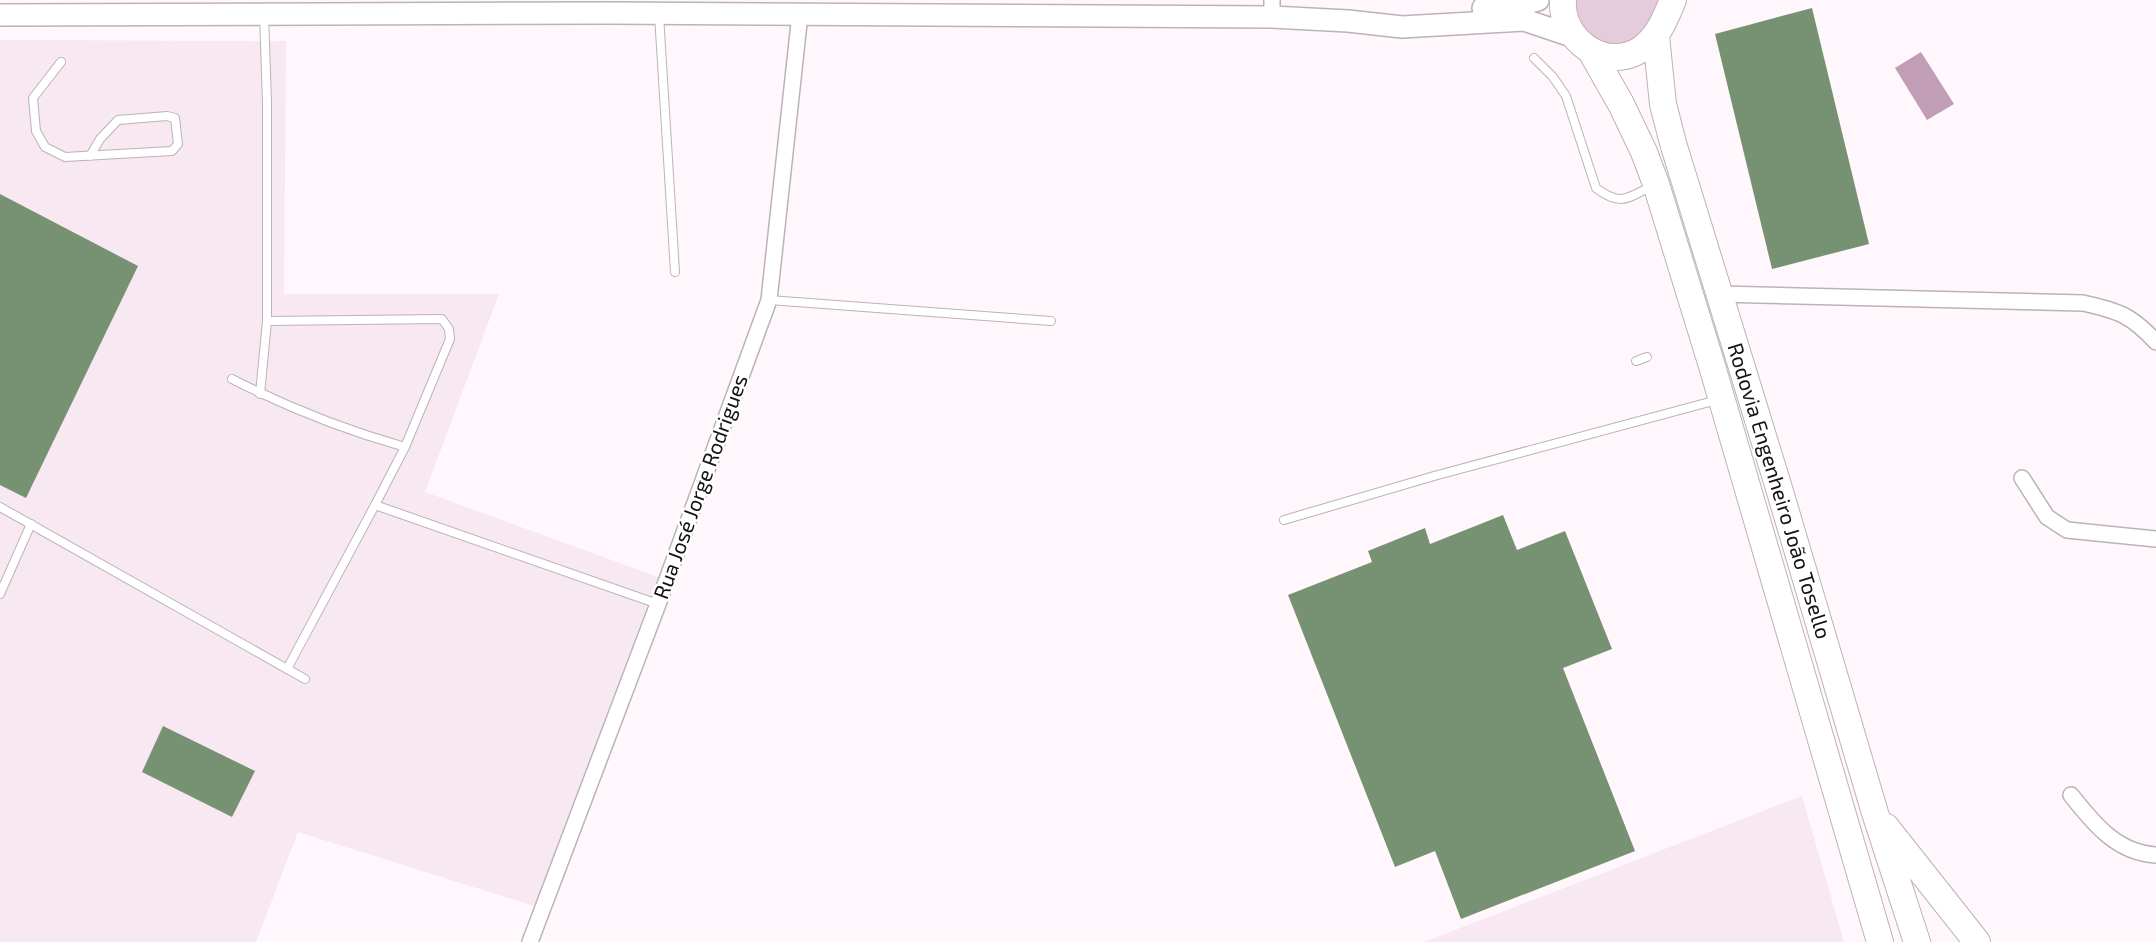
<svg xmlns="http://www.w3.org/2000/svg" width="2156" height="942" font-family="'Exo 2',sans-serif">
  <rect width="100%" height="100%" fill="#fff7fc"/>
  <g fill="#f7e8f2">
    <polygon points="0,40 286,41 284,294 499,294 425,492 658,577 534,906 298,832 256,942 0,942"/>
    <polygon points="1802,796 1844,942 1424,942"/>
  </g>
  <path fill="#e6cbdd" d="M1573,0H1658C1655,8 1653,18 1648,26C1637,46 1603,50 1587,34C1578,24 1576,12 1573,0Z"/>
  <polygon fill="#c29db6" points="1921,52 1954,104 1927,120 1895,68"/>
  <g fill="#779272">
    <polygon points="1812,8 1869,244 1772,269 1715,34"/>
    <polygon points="0,194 138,266 26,498 0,485"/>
    <polygon points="1503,515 1517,550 1565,531 1612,649 1563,668 1635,851 1461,919 1435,851 1395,867 1288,595 1372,562 1368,551 1425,528 1430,544"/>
    <polygon points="163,726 255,771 232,817 142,772"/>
  </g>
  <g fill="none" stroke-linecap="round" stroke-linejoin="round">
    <g stroke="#bbb3b8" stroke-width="10">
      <g id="service">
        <polyline points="659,15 675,272"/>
        <path d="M1534,58L1553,77L1566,96L1596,188C1621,207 1627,198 1652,186"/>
        <polyline points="61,62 33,98 36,131 45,147 65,157 172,151 178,144 175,118 167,116 118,120 100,139 90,156"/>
        <polyline points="769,300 1051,321"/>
        <polyline points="267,321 442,319 449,329 450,339 405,447 375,505"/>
        <polyline points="1636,361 1647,357"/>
        <path d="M232,379C287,407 345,430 405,447"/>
        <polyline points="260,394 267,321 267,102 264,15"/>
        <polyline points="0,507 305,679"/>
        <polyline points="1284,520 1434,476 1717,400"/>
        <polyline points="0,594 31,524"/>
        <polyline points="287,669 375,505 658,604"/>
      </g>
    </g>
    <g stroke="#bbb3b8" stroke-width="18">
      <g id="minor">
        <polyline points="1272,17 1272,0"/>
        <path d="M1719,294L2083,303C2119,311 2131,315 2156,342"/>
        <polyline points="2022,478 2047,517 2067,530 2156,539"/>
        <path d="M2071,795C2093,823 2117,853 2156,855"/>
        <polyline points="530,942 658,604 769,300 800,14"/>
      </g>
    </g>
    <g stroke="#bbb3b8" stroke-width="24">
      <g id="secondary">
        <polyline points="1483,8 1520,5 1538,0"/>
        <polyline points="0,15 609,13 1272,17 1348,21 1402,27 1524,20 1572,36"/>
      </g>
    </g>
    <g stroke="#bbb3b8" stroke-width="28">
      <g id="trunk">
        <path d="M1563,0C1560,39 1604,72 1640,50C1658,38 1665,19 1673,0"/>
        <polyline points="1656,36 1663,104 1673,143 1778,485 1875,813 1917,942"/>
        <polyline points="1592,53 1621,104 1644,152 1656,184 1712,366 1880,942"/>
        <polyline points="1886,827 1977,942"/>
      </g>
    </g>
    <use href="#service" stroke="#fff" stroke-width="8"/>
    <use href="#minor" stroke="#fff" stroke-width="15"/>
    <use href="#secondary" stroke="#fff" stroke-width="21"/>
    <use href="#trunk" stroke="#fff" stroke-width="26"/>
  </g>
  <g text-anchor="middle" stroke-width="5" stroke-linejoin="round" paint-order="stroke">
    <g font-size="21" fill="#141214" stroke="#fff">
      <text transform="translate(701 487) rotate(-70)" y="7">Rua José Jorge Rodrigues</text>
      <text transform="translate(1779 491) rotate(73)" y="7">Rodovia Engenheiro João Tosello</text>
    </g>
  </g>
</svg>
